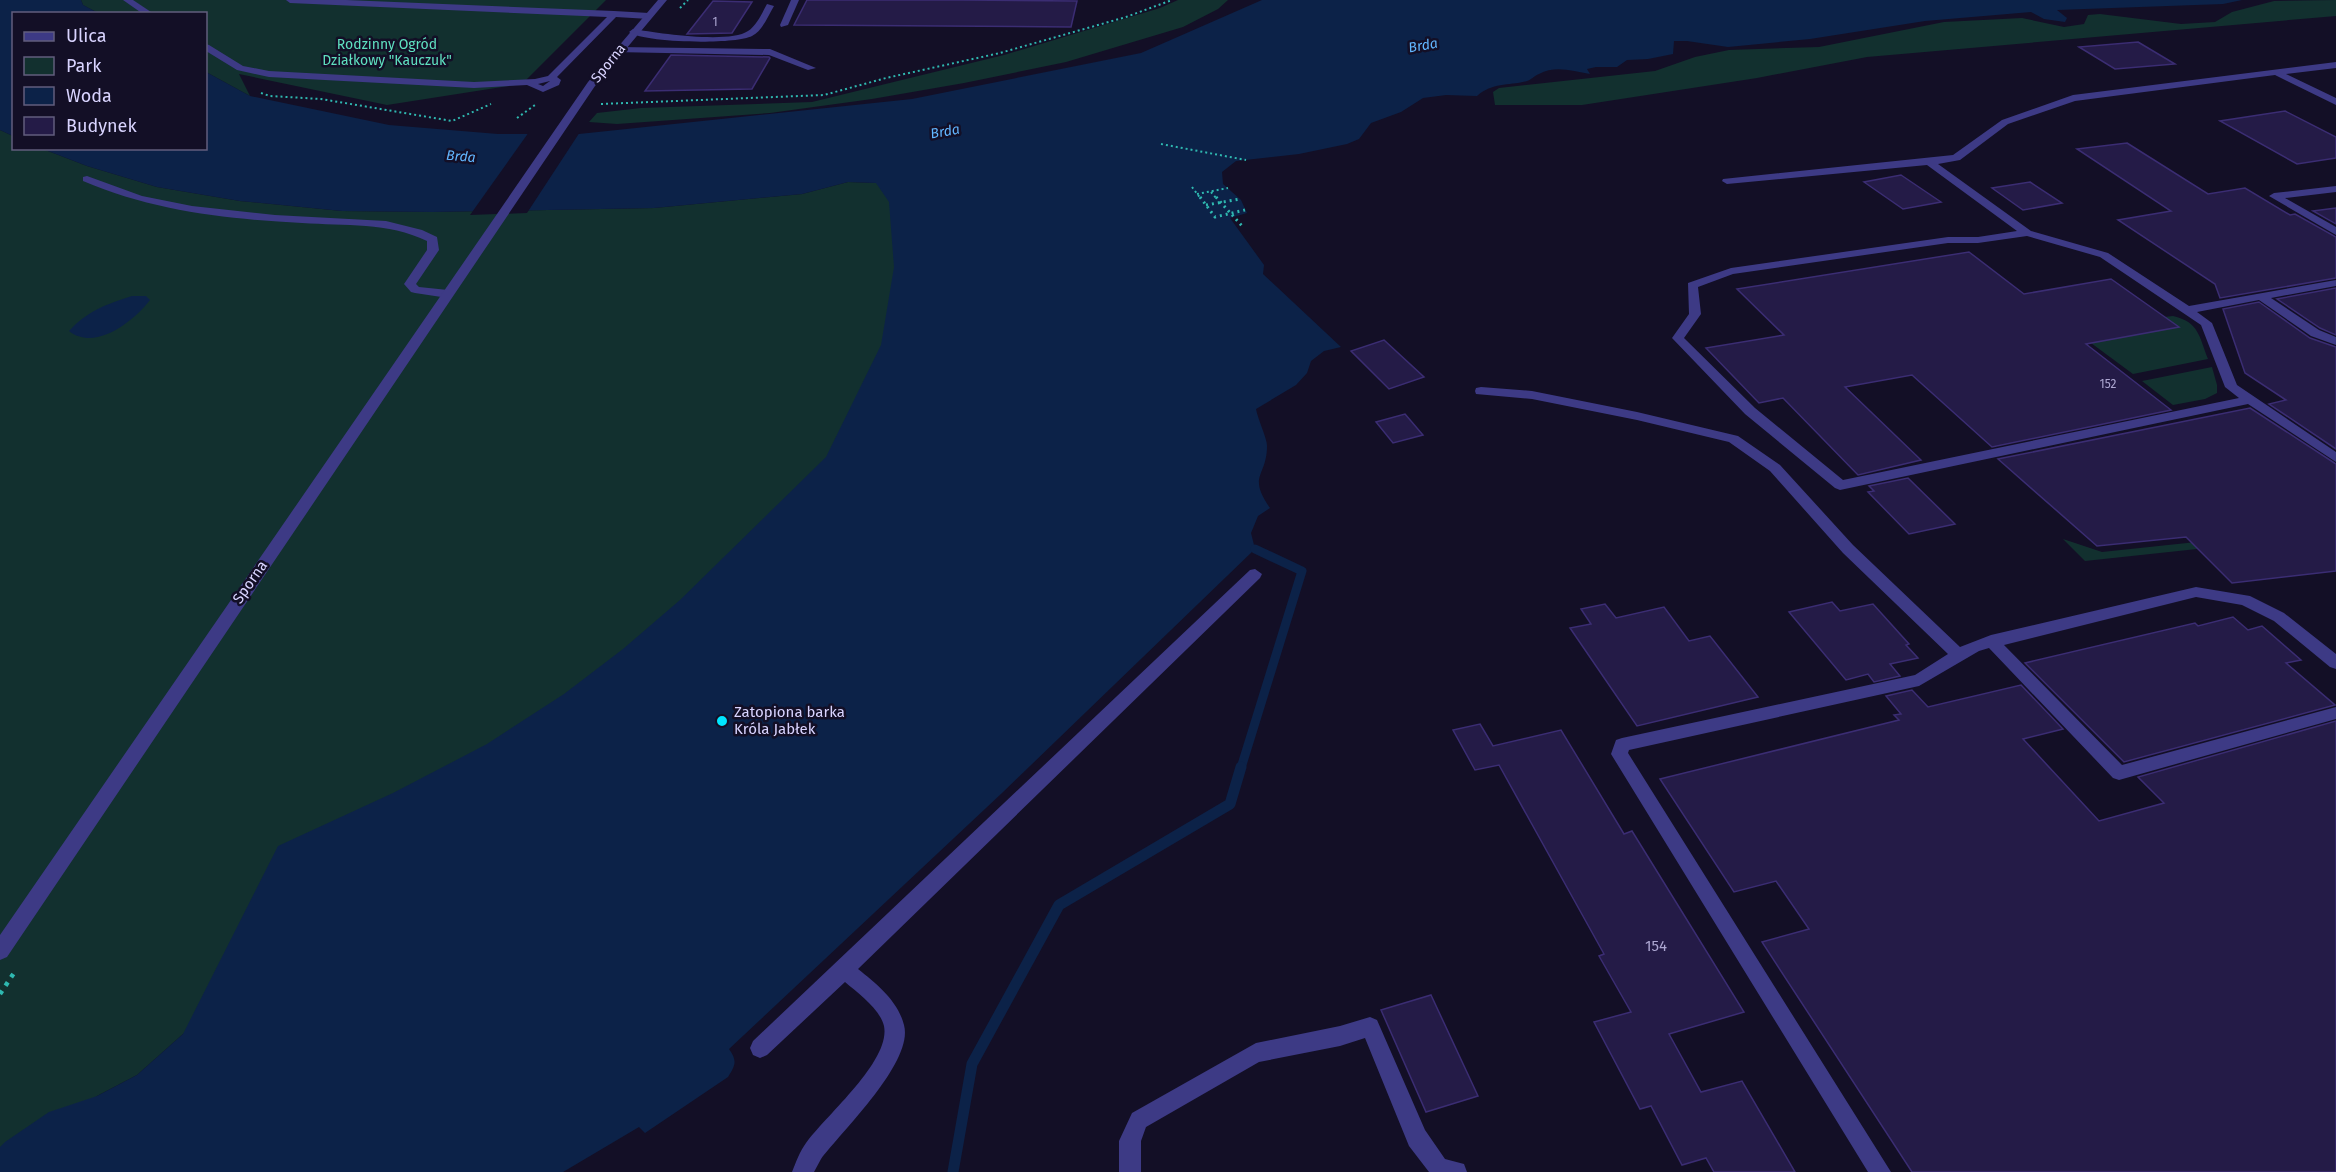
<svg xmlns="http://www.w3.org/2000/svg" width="2336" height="1172" font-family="'Fira Sans',sans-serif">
  <rect width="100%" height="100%" fill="#130f26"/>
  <g fill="#12302f">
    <polygon points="81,0 606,0 522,84 387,105 239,74 250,96 206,72 206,14 98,13 83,5"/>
    <polygon points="1178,0 1228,0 1218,9 1183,27 1066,62 964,83 872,99 770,113 617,124 589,122 597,113 641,108 812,102 1004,55 1160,8"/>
    <polygon points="2336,0 2336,16 1867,57 1757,78 1582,105 1495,105 1493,92 1499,88 1655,71 1695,57 1729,50 1819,47 1944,22 2022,18 2064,27 2084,24 2088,15 2100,14 2181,24 2215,22 2232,12 2274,1"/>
    <polygon points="0,130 13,136 14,148 43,149 87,166 157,187 240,201 342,211 433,212 654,208 802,194 848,182 876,183 917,179 915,425 183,1034 137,1075 97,1096 0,1172"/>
    <path d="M2173,316C2199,322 2199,336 2208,359L2133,374L2091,343L2178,327L2164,317Z"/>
    <polygon points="2212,367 2217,385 2217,393 2205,399 2173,405 2142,381"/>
    <polygon points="2336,530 2336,534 2085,561 2063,539 2102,552 2253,536"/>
  </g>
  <g fill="#0c2248">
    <polygon points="0,0 81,0 83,5 98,13 14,14 13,136 0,130"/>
    <path d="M1262,0H2242L2223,4L2057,10L2067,18L2065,22L2044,19L2031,12L1925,21L1810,39L1728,47L1687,41H1674L1673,54L1648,59L1627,60L1617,67H1596L1587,69L1590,74C1573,71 1555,65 1539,74C1534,76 1531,80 1527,81C1508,86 1493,82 1477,96L1446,95L1423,98L1401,112L1371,123L1359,139L1347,144L1299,154L1236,161L1222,172L1223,184L1241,200L1247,213L1230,218L1264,265L1263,274L1341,347L1324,351L1311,361L1307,373L1296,385L1256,409C1258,420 1267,438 1267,446C1267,477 1247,475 1270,508L1258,516L1251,533L1255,549L1002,793L729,1049C737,1060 736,1065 728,1077L645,1133L639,1127L563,1172H0V1147L5,1142L49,1112L97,1096L137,1075L183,1034L278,846L393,793L487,744L564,694L623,649L680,600L826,457L881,345L894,267L889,202L876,183L848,182L802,194L654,208L432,212L342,211L240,201L157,187L87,166L43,149L206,148V72L250,96L389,125L498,134H579L912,99L1141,53Z"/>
    <path d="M132,296H146L150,300C134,321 95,352 69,331C87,311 107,304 132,296Z"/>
  </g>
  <polygon fill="#130f26" points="529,132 580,132 527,213 470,215"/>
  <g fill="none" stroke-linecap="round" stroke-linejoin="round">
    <polyline stroke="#0c2248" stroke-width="9" points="1241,768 1302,571 1255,549"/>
    <polyline stroke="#0c2248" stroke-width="11" points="953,1172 972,1064 1059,905 1230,804 1241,767"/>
  </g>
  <g fill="#241b47" stroke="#3b2d73" stroke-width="1.5">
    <polygon points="807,0 963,0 1077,1 1071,27 794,25"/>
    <polygon points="713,1 752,2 732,33 687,34"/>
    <polygon points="2138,42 2175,64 2115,69 2079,47"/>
    <polygon points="671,55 769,57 770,58 752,89 645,91"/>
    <polygon points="2285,111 2336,137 2336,158 2297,164 2220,121"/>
    <polygon points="2127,143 2208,194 2245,188 2290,215 2295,214 2336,237 2336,278 2220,298 2215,284 2118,220 2171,211 2077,149"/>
    <polygon points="1901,175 1941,202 1903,209 1864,182"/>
    <polygon points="2030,182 2062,203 2023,210 1992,188"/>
    <polygon points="2336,208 2336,224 2313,211"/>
    <polygon points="1969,252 2024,294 2111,279 2179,327 2086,344 2171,410 1992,447 1912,375 1845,387 1921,460 1858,475 1783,398 1759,403 1706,348 1784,335 1737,289"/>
    <polygon points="2336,288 2336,335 2320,328 2277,299"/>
    <polygon points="2259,302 2310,338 2336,347 2336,449 2269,404 2286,400 2245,373 2223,309"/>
    <polygon points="1384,340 1424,377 1389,389 1351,351"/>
    <polygon points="2250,408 2336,464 2336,571 2232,583 2186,537 2097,546 1998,459"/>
    <polygon points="1405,414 1423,435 1393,443 1376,422"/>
    <polygon points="1908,478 1955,524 1909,534 1868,492 1874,491 1869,486"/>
    <polygon points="1832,602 1840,611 1873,604 1909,644 1906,645 1918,658 1890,664 1900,676 1874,682 1868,674 1846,680 1789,612"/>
    <polygon points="1605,604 1616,618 1664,607 1689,641 1710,636 1758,697 1637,726 1570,628 1591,624 1581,609"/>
    <polygon points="2233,617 2248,630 2262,626 2301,660 2286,663 2335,705 2124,762 2025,663 2195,623 2198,626"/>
    <polygon points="2021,685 2063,729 2023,739 2099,821 2164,803 2138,777 2336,721 2336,1172 1912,1172 1762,942 1809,929 1776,881 1734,892 1660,779 1899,720 1894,715 1901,714 1886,696 1912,690 1928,707"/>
    <polygon points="1480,724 1493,746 1561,730 1624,834 1632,831 1744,1012 1669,1034 1701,1092 1742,1081 1795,1172 1714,1172 1706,1158 1682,1165 1651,1106 1640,1109 1594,1022 1631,1012 1599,956 1604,954 1499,765 1475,770 1453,730"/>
    <polygon points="1431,995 1478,1096 1426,1112 1381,1010"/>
  </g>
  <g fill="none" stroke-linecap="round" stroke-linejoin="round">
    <g stroke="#2fb8b0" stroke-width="2" stroke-dasharray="2 3" stroke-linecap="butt">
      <polyline points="680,8 688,0"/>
      <polyline points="261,93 270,96 321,99 452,121 491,104"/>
      <polyline points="601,104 824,95 886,78 1000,53 1126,17 1172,0"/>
      <polyline points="517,118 535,105"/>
      <polyline points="1161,144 1246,160"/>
      <polyline points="1192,187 1201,199"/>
      <polyline points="1211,192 1217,199"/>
      <polyline points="1197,194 1228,188"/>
    </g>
    <g stroke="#2fb8b0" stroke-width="3" stroke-dasharray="2 4" stroke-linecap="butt">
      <polyline points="1200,197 1215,217 1245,210"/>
      <polyline points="1216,197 1242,226"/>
      <polyline points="1206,205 1240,199"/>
    </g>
    <polyline stroke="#2fb8b0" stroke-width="4.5" stroke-dasharray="4 6" stroke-linecap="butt" points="0,994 16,970"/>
    <g fill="#3d3a85" fill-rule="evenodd">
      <polygon points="123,0 133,0 154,14 143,14"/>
      <path d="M286,0H346L614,11L649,13L653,16L649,19L616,17L557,77L561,80L559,85L543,92L527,85L474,88L269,77L237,70L206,51V44L209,45L243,66L269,71L474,82L535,79L548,76L607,17L290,3ZM550,81L543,86L538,84Z"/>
      <polygon points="791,0 799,0 788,25 781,27 780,25"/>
      <path d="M767,4L774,6C768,16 763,30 752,36C734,45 644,43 629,32L633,29C657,33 729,44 748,31C757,25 762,13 767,4Z"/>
      <polygon points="618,47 770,49 816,68 808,70 769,55 615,52 615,48"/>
      <path d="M2336,62V68L2286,74L2336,98V105L2275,75L2075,101L2008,124L1960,160L1938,164L2031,231L2108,253L2189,306L2336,280V286L2271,298L2319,330L2336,337V345L2311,336L2259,300L2197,312L2212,323L2237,385L2336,452V462L2248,404L1840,490L1835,488L1745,414L1672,338L1689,314L1688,283L1731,268L1948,237H1978L2017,231L1927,165L1727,184L1722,181L1723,179L1953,155L2002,120L2073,95ZM2027,236L2100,257L2201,325L2225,387L2239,398L1843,480L1755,408L1684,338L1701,314L1698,287L1733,274L1948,243H1978Z"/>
      <path d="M87,176L142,196L192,206L275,215L386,221L422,230L437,237L439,250L416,284L419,287L448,290L454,294L448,298L415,293L411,292L404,284L427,250V241C388,222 345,226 302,223C227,219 153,211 83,181V177Z"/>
      <polygon points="2336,186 2336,192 2285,198 2336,227 2336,235 2269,196 2274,193"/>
      <polygon points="1481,387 1532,391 1637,412 1738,436 1780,465 1853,545 1960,647 1991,635 2196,587 2250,596 2284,613 2336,654 2336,669 2330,667 2274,621 2242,605 2196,597 2004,645 2122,765 2336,707 2336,719 2119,780 2113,778 1989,648 1979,651 1919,686 1629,750 1628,753 1891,1172 1868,1172 1611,754 1616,740 1622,738 1915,675 1948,654 1843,553 1770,471 1729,442 1637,420 1532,399 1476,394 1475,391 1476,388"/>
      <path d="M1255,569L1262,574L1260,578L858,969C877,984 898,1001 904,1025C914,1062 843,1130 821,1159L814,1172H792C796,1162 800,1151 806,1143C825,1116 891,1061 884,1026C880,1009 858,993 845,982L767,1055L760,1058L753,1055L750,1048L753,1041L1250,570Z"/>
      <polygon points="1370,1017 1377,1020 1425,1130 1445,1159 1464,1164 1467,1172 1429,1172 1409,1146 1365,1038 1340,1046 1259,1062 1146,1127 1141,1141 1141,1172 1119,1172 1119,1141 1132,1113 1256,1043 1340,1026"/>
    </g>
    <polygon fill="#3d3a85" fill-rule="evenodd" points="658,0 667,0 595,86 7,957 0,960 0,935 588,82"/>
  </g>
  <circle fill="#00e5ff" stroke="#130f26" stroke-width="2" cx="722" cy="721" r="6"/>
  <g text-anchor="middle" stroke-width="5" stroke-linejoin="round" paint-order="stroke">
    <g font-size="12" fill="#aca6d1">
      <text x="715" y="26">1</text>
      <text x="2108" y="388">152</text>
    </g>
    <g font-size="14" fill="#5fe0c0" stroke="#130f26">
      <text x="387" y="49">Rodzinny Ogród<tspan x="387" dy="16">Działkowy "Kauczuk"</tspan></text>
    </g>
    <g font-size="14" font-style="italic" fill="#62b6ff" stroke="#130f26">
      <text transform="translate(1423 45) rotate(-10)" y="5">Brda</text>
      <text transform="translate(945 131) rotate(-10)" y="5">Brda</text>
      <text transform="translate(461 156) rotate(5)" y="5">Brda</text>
    </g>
    <g font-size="14" fill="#d9d4ff" stroke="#130f26">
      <text transform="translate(608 63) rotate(-51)" y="5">Sporna</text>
    </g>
    <g font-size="15" fill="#d9d4ff" stroke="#130f26">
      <text transform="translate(250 582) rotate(-55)" y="5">Sporna</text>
    </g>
    <g font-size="15" fill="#d9d4ff" stroke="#130f26" text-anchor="start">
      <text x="734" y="717">Zatopiona barka<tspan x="734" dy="17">Króla Jabłek</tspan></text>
    </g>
    <g font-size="15" fill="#aca6d1">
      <text x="1656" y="951">154</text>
    </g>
  </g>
  <rect x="12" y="12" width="195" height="138" fill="#130f26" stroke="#625e7d" stroke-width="1.5"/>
  <rect x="24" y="32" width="30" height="9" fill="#3d3a85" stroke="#625e7d" stroke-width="1.5"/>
  <text x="66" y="42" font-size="18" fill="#d9d4ff">Ulica</text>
  <rect x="24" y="57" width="30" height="18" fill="#12302f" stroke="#625e7d" stroke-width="1.5"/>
  <text x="66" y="72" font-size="18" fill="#d9d4ff">Park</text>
  <rect x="24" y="87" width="30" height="18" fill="#0c2248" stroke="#625e7d" stroke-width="1.5"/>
  <text x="66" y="102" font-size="18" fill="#d9d4ff">Woda</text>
  <rect x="24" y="117" width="30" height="18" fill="#241b47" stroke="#625e7d" stroke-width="1.5"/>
  <text x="66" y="132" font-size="18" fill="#d9d4ff">Budynek</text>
</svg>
